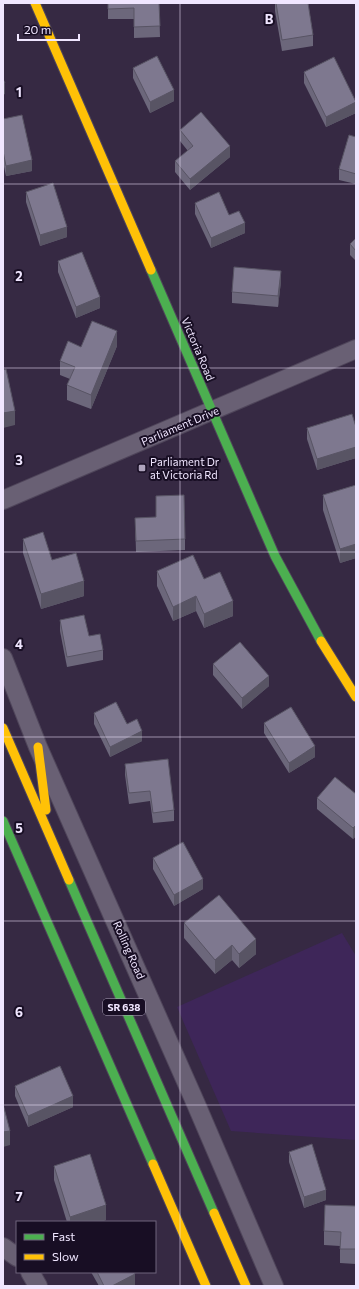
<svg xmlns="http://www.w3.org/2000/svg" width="359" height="1289" font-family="Commissioner,sans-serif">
  <rect width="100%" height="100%" fill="#362943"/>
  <polygon fill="#3e2659" points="342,933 356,956 356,1140 231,1131 177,1007"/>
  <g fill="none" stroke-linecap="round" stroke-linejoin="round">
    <g stroke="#4f455a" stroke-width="20">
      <g id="street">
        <polyline points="3,500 356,349"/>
        <polyline points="3,658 38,747 196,1104 274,1286"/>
        <polyline points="3,1247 17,1257"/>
        <polyline points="30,1272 38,1286"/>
      </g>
    </g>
    <g stroke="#4f455a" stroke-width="11">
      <g id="fast">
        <polyline points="151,270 275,556 321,641"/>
        <polyline points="3,821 153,1164"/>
        <polyline points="69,880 214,1213"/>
      </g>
    </g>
    <g stroke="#4f455a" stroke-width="11">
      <g id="slow">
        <polyline points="35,3 151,270"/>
        <polyline points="321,641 356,697"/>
        <polyline points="3,728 69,880"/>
        <polyline points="38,747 46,810"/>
        <polyline points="153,1164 206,1286"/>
        <polyline points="214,1213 246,1286"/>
      </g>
    </g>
    <use href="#street" stroke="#696074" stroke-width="18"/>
    <use href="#fast" stroke="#4caf50" stroke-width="9"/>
    <use href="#slow" stroke="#ffc107" stroke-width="9"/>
  </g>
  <g fill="#6c677b">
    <polygon points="108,3 159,3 160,37 134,38 134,19 108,19"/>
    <polygon points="275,3 308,3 313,35 313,46 282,51 275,11"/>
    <polygon points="133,68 174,101 150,113 133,78"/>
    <polygon points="304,72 356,113 326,127 304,83"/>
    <polygon points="3,119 32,171 6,176 3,162"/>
    <polygon points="180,130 230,157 190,190 175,172 175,161 188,151 180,141"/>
    <polygon points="356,137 356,184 339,180 339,169"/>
    <polygon points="26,192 67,237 40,246 26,202"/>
    <polygon points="195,203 245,233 211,248 195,214"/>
    <polygon points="356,238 356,261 350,255 350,244"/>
    <polygon points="58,261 100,308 76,318 58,272"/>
    <polygon points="281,281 278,307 232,303 232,292"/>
    <polygon points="117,346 91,409 67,400 67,385 70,379 60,375 60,361 81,347"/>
    <polygon points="356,427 356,458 317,470 307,439 307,428"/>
    <polygon points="356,485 356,558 340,563 323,510 323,495"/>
    <polygon points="135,518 185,539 185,550 136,552"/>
    <polygon points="23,539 52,560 84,596 41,609 23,553"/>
    <polygon points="157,571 204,579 233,616 204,628 196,611 173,621 157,586"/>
    <polygon points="60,620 89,636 103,650 103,660 67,667 60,631"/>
    <polygon points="213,664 269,686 242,709 213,675"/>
    <polygon points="94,713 142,741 110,757 94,724"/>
    <polygon points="264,723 315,757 289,773 264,733"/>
    <polygon points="125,764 174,810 174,821 153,823 150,801 129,804 125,775"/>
    <polygon points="356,794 356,836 353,839 317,809 317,798"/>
    <polygon points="153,858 203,889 174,906 153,869"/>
    <polygon points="184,923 256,954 239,968 232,960 215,974 184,938"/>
    <polygon points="15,1086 73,1107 28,1127 15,1096"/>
    <polygon points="289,1152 326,1200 304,1208 289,1162"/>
    <polygon points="54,1166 106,1220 99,1222 67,1222 54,1180"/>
    <polygon points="356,1206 356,1264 340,1263 340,1246 324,1245 324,1231"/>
    <polygon points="91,1272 134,1272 135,1285 133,1286 99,1286"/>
  </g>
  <g fill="#585464">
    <polygon points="5,83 5,94 3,95 3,84"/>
    <polygon points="174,90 174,101 150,113 150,102"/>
    <polygon points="356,102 356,113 326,127 326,117"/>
    <polygon points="230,146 230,157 190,190 190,179"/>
    <polygon points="32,160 32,171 6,176 6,166"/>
    <polygon points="245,223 245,233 211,248 211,238"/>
    <polygon points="67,227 67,237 40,246 40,235"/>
    <polygon points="281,271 281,281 278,307 278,296"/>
    <polygon points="100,297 100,308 76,318 76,307"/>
    <polygon points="117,331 117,346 91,409 91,395"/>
    <polygon points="15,411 15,425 3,428 3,413"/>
    <polygon points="356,447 356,458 317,470 317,459"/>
    <polygon points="356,544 356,558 340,563 340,549"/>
    <polygon points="84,581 84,596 41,609 41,594"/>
    <polygon points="196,596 196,611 173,621 173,607"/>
    <polygon points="233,601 233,616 204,628 204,614"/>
    <polygon points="269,676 269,686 242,709 242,698"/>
    <polygon points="142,731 142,741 110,757 110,747"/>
    <polygon points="315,746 315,757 289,773 289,763"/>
    <polygon points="356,825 356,836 353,839 353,828"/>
    <polygon points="203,879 203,889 174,906 174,895"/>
    <polygon points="256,939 256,954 239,968 239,954"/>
    <polygon points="232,945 232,960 215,974 215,960"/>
    <polygon points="73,1096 73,1107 28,1127 28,1116"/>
    <polygon points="10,1131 10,1145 3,1147 3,1132"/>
    <polygon points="326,1190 326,1200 304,1208 304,1197"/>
    <polygon points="106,1205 106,1220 99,1222 70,1222 70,1217"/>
    <polygon points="135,1274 135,1285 133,1286 112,1286"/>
  </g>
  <g fill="#7e788f" stroke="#585464">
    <polygon points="108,3 159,3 160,26 134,27 134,8 108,9"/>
    <polygon points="276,3 308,3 313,35 282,40"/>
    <polygon points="157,56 174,90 150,102 133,68"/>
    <polygon points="334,57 356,102 326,117 304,72"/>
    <polygon points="3,79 5,83 3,84"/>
    <polygon points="201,112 230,146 190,179 175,161 193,146 180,130"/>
    <polygon points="22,115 32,160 6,166 3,151 3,119"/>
    <polygon points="349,135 356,137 356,174 339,169"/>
    <polygon points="53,183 67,227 40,235 26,192"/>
    <polygon points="219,192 229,215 239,211 245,223 211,238 195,203"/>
    <polygon points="356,238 356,251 350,244"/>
    <polygon points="82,252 100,297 76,307 58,261"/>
    <polygon points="234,267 281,271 278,296 232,292"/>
    <polygon points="92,321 117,331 91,395 67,385 75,367 60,361 68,341 81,347"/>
    <polygon points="6,369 15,411 3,413 3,370"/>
    <polygon points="352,414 356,427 356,447 317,459 307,428"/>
    <polygon points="356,485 356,544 340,549 323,495"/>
    <polygon points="184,495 185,539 136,541 135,518 156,517 156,496"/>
    <polygon points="43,532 52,560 76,553 84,581 41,594 23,539"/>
    <polygon points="193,555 204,579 220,572 233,601 204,614 196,596 173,607 157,571"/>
    <polygon points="84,615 89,636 100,634 103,650 67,657 60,620"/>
    <polygon points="240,642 269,676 242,698 213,664"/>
    <polygon points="116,702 127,724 137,719 142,731 110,747 94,713"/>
    <polygon points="291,707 315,746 289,763 264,723"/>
    <polygon points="168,759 174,810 153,813 150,791 129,793 125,764"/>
    <polygon points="335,777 356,794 356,825 353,828 317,798"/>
    <polygon points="183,842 203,879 174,895 153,858"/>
    <polygon points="219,895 256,939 239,954 232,945 215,960 184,923"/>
    <polygon points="60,1066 73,1096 28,1116 15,1086"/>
    <polygon points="3,1104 10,1131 3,1132"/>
    <polygon points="312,1144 326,1190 304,1197 289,1152"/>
    <polygon points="90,1154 106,1205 70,1217 54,1166"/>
    <polygon points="325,1205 356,1206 356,1249 340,1249 341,1232 324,1231"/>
    <polygon points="97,1272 134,1272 135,1274 112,1286 104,1286"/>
  </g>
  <path fill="none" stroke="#f0e6ff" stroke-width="1" stroke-opacity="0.55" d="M180,3V1286M3,184H356M3,368H356M3,552H356M3,737H356M3,921H356M3,1105H356"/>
  <rect fill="#afa4bd" stroke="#180e24" stroke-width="1.5" x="138" y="464" width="8" height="8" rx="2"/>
  <g text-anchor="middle" stroke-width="4" stroke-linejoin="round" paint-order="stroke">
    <rect fill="#180e24" stroke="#afa5bd" stroke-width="1" x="103" y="999" width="42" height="16" rx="3"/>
    <g font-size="10" font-weight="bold" fill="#f0e6ff">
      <text x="124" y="1011">SR 638</text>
    </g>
    <g font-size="11" fill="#f0e6ff" stroke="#180e24">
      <text transform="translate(198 349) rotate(67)" y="4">Victoria Road</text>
      <text transform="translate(180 426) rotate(-23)" y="4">Parliament Drive</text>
      <text transform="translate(129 950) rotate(66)" y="4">Rolling Road</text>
    </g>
    <g font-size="11" fill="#f0e6ff" stroke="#180e24" text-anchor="start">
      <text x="150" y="466">Parliament Dr<tspan x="150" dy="13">at Victoria Rd</tspan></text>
    </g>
  </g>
  <g font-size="13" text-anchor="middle" font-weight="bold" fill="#f0e6ff" stroke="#180e24" stroke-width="4" stroke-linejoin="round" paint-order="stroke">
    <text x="269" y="24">B</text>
    <text x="19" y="97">1</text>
    <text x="19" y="281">2</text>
    <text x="19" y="465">3</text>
    <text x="19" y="649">4</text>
    <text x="19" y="833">5</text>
    <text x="19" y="1017">6</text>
    <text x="19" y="1201">7</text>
  </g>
  <rect width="359" height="1289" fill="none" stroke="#f0e6ff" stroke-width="8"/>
  <rect x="16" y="1221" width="140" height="52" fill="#180e24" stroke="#6e647c"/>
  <rect x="24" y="1234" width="20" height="6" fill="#4caf50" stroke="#6e647c"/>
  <text x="52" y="1241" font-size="12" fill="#f0e6ff">Fast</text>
  <rect x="24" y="1254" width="20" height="6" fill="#ffc107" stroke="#6e647c"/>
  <text x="52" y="1261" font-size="12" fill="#f0e6ff">Slow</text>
  <path d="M18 34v6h61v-6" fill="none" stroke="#f0e6ff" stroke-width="2"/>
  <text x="24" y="34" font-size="12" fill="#f0e6ff" stroke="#180e24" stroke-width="3" paint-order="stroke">20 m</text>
</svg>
